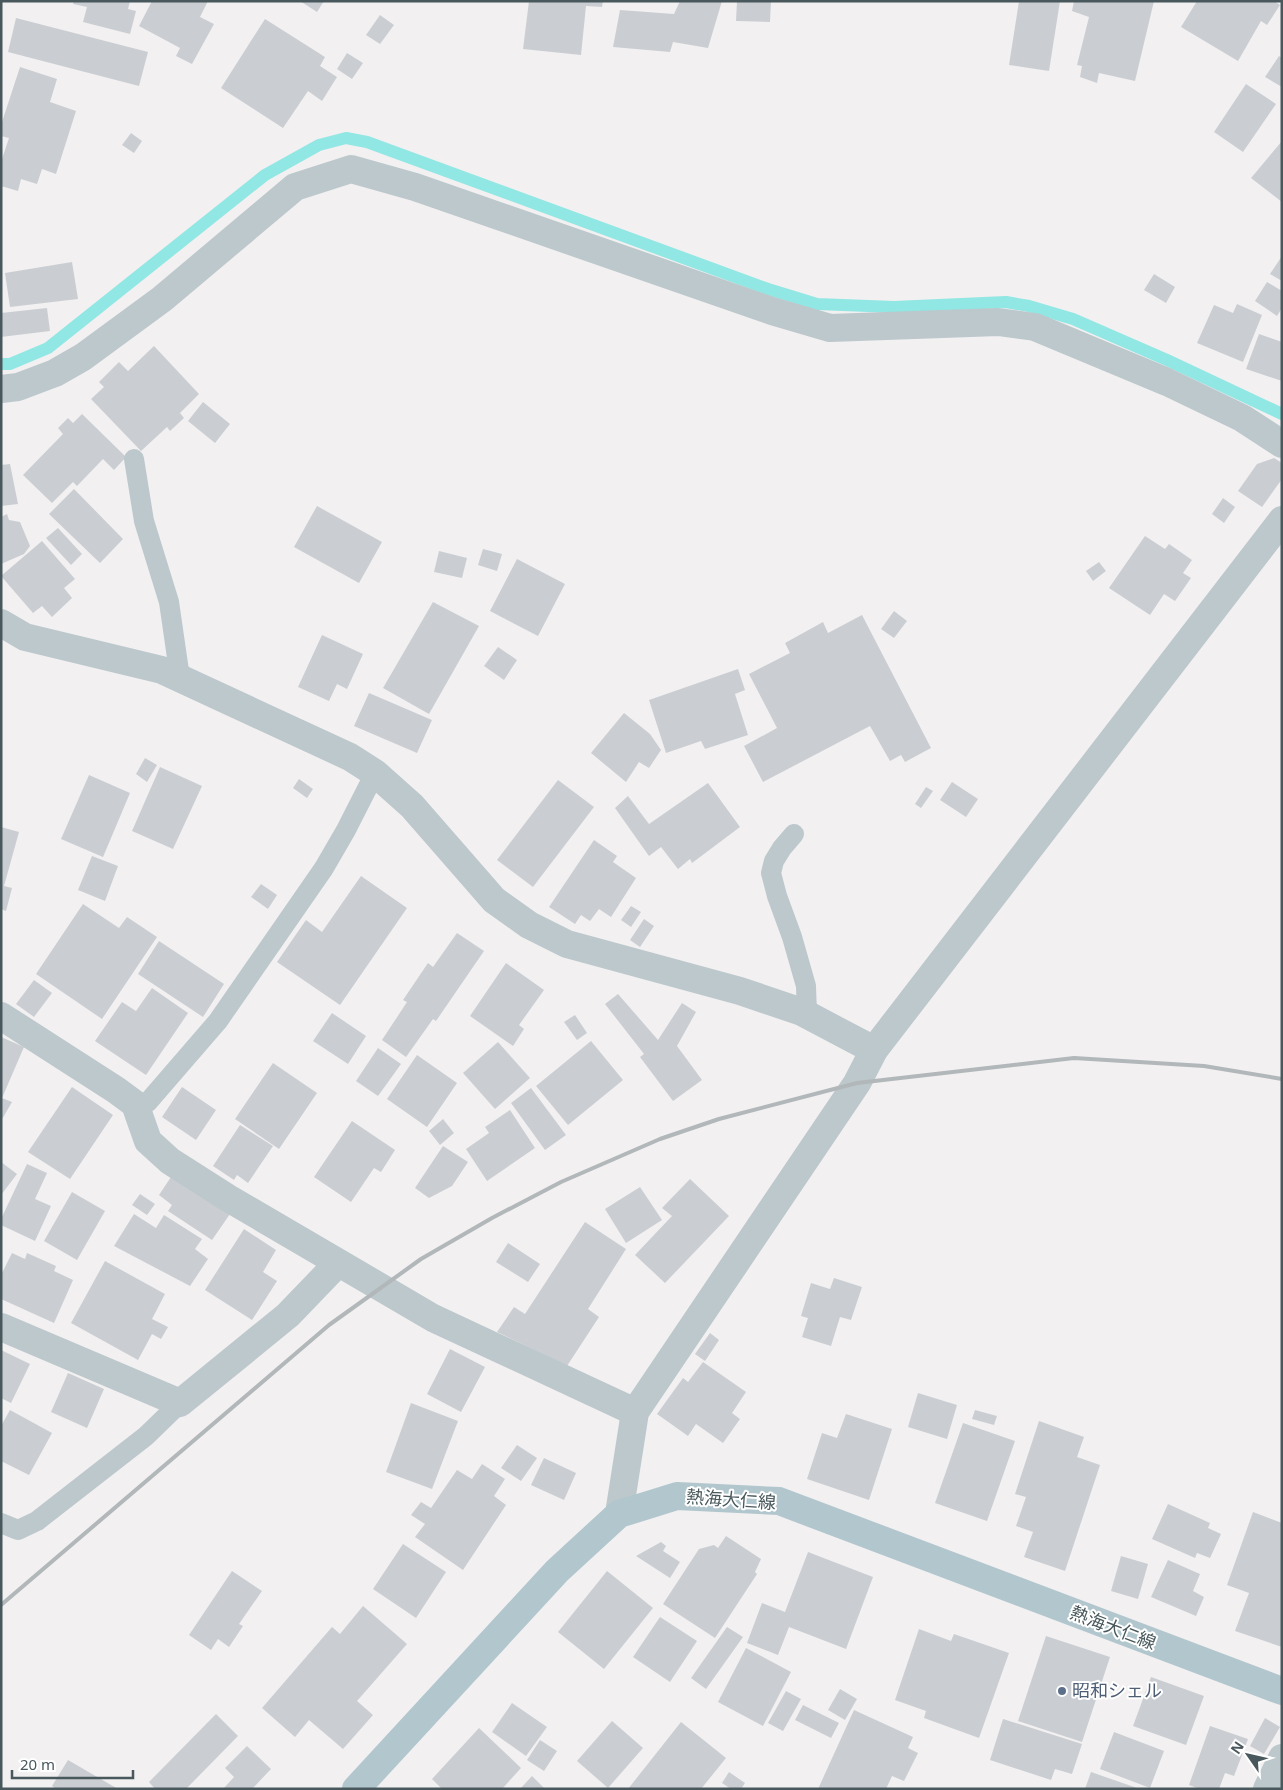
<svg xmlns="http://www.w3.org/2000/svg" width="1283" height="1790" font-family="'Noto Sans','Noto Sans JP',sans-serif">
  <rect width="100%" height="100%" fill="#f2f0f1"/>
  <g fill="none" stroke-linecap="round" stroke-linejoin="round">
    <polyline stroke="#91e7e3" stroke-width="12" points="1,364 10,364 48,348 265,175 319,145 346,138 367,142 768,289 817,304 894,307 1006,302 1029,306 1073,319 1167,360 1282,414"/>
  </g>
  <g fill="#caced2">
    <polygon points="74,1 130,1 128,9 136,11 130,34 83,22 87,7 73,4"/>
    <polygon points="152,1 208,1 200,17 214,24 192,64 176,56 180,48 139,26"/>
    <polygon points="300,1 324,1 317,12"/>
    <polygon points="529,1 603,1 602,7 586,6 581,55 523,49"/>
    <polygon points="680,1 722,1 708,48 673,42 670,52 613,47 620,10 674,14"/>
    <polygon points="737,1 771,1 770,22 736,21"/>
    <polygon points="1019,1 1060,1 1049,71 1009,65"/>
    <polygon points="1074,1 1154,1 1135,81 1099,73 1097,83 1080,77 1082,66 1077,65 1089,17 1072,11"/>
    <polygon points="1197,1 1274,1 1280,5 1267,25 1261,21 1238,61 1181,27"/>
    <polygon points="380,15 394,25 380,44 366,35"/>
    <polygon points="16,18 148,52 139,86 8,52"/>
    <polygon points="265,19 325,57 320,66 337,77 322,101 308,91 283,128 221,88"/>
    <polygon points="347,53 363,63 352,79 337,69"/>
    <polygon points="1279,56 1282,58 1282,87 1265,77"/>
    <polygon points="20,67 57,79 50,102 76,111 56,174 42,169 37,184 21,179 18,191 1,186 1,162 9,138 1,136 1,125"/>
    <polygon points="1246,84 1276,104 1243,152 1214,132"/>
    <polygon points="131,133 142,141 134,153 122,145"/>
    <polygon points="1282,141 1282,202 1251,178"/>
    <polygon points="1282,256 1282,281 1270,274"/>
    <polygon points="72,262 78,299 10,307 5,273"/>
    <polygon points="1154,274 1175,287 1166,303 1144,290"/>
    <polygon points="1267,282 1282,291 1282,308 1277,316 1255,301"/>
    <polygon points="1237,304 1262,315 1243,362 1197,343 1214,305 1233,313"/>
    <polygon points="47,308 50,331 1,337 1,313"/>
    <polygon points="1259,334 1282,342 1282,381 1246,369"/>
    <polygon points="154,346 199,394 180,413 184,418 170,431 167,427 141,451 91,399 104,387 99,382 119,362 128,371"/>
    <polygon points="203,402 230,424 215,443 188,421"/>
    <polygon points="82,414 126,457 114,470 103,459 77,486 73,482 52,503 23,475 63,434 58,428 68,418 73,423"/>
    <polygon points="1274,458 1282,463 1282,479 1262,507 1238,491 1257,464"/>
    <polygon points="10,464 18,504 1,506 1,465"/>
    <polygon points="74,489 123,539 100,563 49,514"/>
    <polygon points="1223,498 1235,507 1224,523 1212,514"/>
    <polygon points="317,506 382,542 359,583 294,547"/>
    <polygon points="7,514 9,520 20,522 30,546 24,554 1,564 1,517"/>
    <polygon points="58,528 82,554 71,565 46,538"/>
    <polygon points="1145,536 1165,549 1169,544 1192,560 1183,573 1191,578 1175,601 1164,594 1150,615 1109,588"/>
    <polygon points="42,541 75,579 64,588 72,598 52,617 42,606 33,613 1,576"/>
    <polygon points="483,549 502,554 497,571 478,565"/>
    <polygon points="439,551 467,558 462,578 434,572"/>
    <polygon points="517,559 565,584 538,636 490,611"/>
    <polygon points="1099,562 1106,571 1093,581 1086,571"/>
    <polygon points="433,602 479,626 429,714 383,688"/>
    <polygon points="894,611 907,621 894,638 881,629"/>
    <polygon points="862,615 931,748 905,762 901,755 890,761 870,726 763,782 744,746 777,728 749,674 790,653 785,643 823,622 828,633"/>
    <polygon points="322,635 363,654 347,689 337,684 329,701 298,687"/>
    <polygon points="498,647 517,660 504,680 484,666"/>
    <polygon points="738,669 745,690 735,694 748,735 705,749 701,741 666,753 649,700"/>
    <polygon points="369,693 432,720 417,753 354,726"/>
    <polygon points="624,713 650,734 661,750 649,768 639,762 626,782 591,753"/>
    <polygon points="145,758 157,765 147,782 136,774"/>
    <polygon points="160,767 202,786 173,849 132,831"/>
    <polygon points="89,775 130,793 103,857 61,839"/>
    <polygon points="299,779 313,789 307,798 293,788"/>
    <polygon points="558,780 594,807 533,887 497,860"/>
    <polygon points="952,782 978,799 966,817 940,800"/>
    <polygon points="708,783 740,827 692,863 690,859 678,869 661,847 649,856 615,808 628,796 649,824"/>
    <polygon points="926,787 933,791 921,808 915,804"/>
    <polygon points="1,827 19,832 4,886 12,888 6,911 1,909"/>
    <polygon points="594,840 617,856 613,862 636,878 611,917 599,909 590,921 581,915 575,924 549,907"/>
    <polygon points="92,856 118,866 105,901 78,890"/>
    <polygon points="361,876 407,908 340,1005 277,962 306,920 322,932"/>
    <polygon points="261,884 277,895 268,909 251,897"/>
    <polygon points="83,904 119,928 127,917 157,937 102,1019 36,974"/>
    <polygon points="631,906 641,912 631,927 621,920"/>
    <polygon points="644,919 654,926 640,947 630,940"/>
    <polygon points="457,933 484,951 436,1021 433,1019 406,1057 382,1040 407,1002 403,1000 428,963 433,967"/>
    <polygon points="159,941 224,984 203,1017 138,974"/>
    <polygon points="506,963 544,990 519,1025 524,1029 513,1046 470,1016"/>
    <polygon points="34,980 52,993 34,1017 16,1004"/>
    <polygon points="152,988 188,1013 146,1075 95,1041 122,1002 136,1011"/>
    <polygon points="618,994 658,1040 682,1003 696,1012 677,1046 702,1080 673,1101 640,1057 644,1054 605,1004"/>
    <polygon points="332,1013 366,1036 348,1064 313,1041"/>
    <polygon points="575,1015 587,1033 577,1040 564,1022"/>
    <polygon points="1,1037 24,1047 2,1098 12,1102 1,1121"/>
    <polygon points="591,1041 623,1080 568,1125 536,1086"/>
    <polygon points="498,1042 530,1078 495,1109 463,1073"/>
    <polygon points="378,1048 401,1064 378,1096 356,1081"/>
    <polygon points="417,1055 457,1083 427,1127 387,1099"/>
    <polygon points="273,1063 317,1093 279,1149 235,1119"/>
    <polygon points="72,1087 113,1115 70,1179 28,1152"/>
    <polygon points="182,1087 216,1110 196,1140 162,1117"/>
    <polygon points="531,1088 566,1135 545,1150 511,1103"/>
    <polygon points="510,1110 535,1148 487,1181 466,1149 489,1133 485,1127"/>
    <polygon points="443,1119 454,1133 440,1145 429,1131"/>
    <polygon points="352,1121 395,1150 381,1172 374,1168 351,1202 314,1177"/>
    <polygon points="240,1125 273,1146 248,1183 237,1175 234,1180 213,1166"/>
    <polygon points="443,1146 468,1162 452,1186 429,1198 415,1188"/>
    <polygon points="1,1162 17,1174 1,1195"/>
    <polygon points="27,1164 47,1173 35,1199 51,1206 35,1241 1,1225 1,1219"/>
    <polygon points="171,1177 230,1214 212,1240 168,1211 172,1205 159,1195"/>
    <polygon points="690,1179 729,1216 665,1283 635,1255 672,1216 662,1208"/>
    <polygon points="640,1187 662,1220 626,1243 605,1209"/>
    <polygon points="72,1192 105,1211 77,1260 44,1241"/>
    <polygon points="140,1194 155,1204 147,1215 132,1205"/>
    <polygon points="134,1214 156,1228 164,1215 202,1239 195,1249 208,1259 190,1286 114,1246"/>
    <polygon points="585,1222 626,1249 588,1309 599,1317 567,1366 497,1332 514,1307 525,1314"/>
    <polygon points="244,1229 276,1250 263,1272 277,1281 252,1320 205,1290"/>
    <polygon points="508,1243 540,1264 528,1282 496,1262"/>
    <polygon points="12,1253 25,1259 27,1253 56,1266 54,1271 73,1280 54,1323 1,1299 1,1275"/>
    <polygon points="105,1261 165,1294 152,1319 168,1327 161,1339 152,1334 138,1360 71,1323"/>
    <polygon points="834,1278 862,1287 851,1320 840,1317 831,1346 802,1337 808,1318 801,1316 811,1283 830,1289"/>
    <polygon points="710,1333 719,1340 705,1361 695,1354"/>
    <polygon points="450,1349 485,1367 461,1412 427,1394"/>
    <polygon points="1,1350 30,1364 11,1403 1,1398"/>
    <polygon points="703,1362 746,1392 732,1413 740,1419 723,1443 696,1424 688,1436 657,1414 683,1378 688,1382"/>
    <polygon points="68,1373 104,1389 87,1428 51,1412"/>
    <polygon points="918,1393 957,1405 947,1439 908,1427"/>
    <polygon points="411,1403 458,1421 432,1489 386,1472"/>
    <polygon points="10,1410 52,1433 29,1475 1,1461 1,1426"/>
    <polygon points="975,1410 997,1416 994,1425 972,1419"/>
    <polygon points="846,1414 892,1429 869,1500 807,1479 822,1433 837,1438"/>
    <polygon points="1039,1421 1084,1437 1077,1457 1100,1465 1065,1571 1024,1557 1033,1532 1016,1526 1026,1497 1015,1494"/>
    <polygon points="963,1423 1015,1441 987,1521 935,1503"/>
    <polygon points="517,1445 537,1458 521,1481 501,1468"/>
    <polygon points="544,1458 576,1473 564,1500 531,1485"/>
    <polygon points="482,1464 505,1479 494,1496 506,1505 463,1570 415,1537 425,1524 411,1515 421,1502 431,1508 457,1470 472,1479"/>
    <polygon points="1168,1504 1210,1523 1208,1528 1221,1534 1210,1558 1197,1553 1195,1558 1152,1539"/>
    <polygon points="1253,1512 1282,1523 1282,1647 1235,1631 1249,1593 1227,1585"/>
    <polygon points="726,1536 761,1559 755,1572 757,1574 715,1638 663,1604 699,1549 714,1545 718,1548"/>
    <polygon points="661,1542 666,1546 663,1551 680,1562 670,1578 636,1556"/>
    <polygon points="403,1544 446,1572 416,1618 373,1589"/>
    <polygon points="808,1552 873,1577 846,1649 789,1627 778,1655 747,1643 762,1603 785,1612"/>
    <polygon points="1121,1556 1148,1564 1138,1599 1111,1591"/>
    <polygon points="1168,1560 1200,1574 1193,1591 1204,1597 1196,1616 1151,1597"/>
    <polygon points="232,1571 262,1591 239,1624 243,1626 229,1647 218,1639 211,1650 189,1635"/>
    <polygon points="607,1571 653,1608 604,1669 558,1632"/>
    <polygon points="363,1606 407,1644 357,1701 373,1715 343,1749 309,1720 295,1737 262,1708 332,1627 340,1634"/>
    <polygon points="660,1617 697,1641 670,1682 633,1657"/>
    <polygon points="727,1627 743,1637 706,1689 691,1678"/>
    <polygon points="919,1629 951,1641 954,1634 1009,1653 979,1738 924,1718 926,1711 895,1700"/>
    <polygon points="1046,1636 1110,1657 1082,1742 1018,1721"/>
    <polygon points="746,1648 791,1672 763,1726 718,1702"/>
    <polygon points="1151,1677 1204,1696 1186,1745 1133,1726"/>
    <polygon points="840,1689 857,1699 845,1720 828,1710"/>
    <polygon points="786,1691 801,1699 783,1731 768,1723"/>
    <polygon points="512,1703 547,1727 526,1756 492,1732"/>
    <polygon points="803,1705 839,1723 831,1738 795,1720"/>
    <polygon points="854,1710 913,1737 908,1748 918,1753 904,1781 892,1776 886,1789 818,1789"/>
    <polygon points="216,1714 238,1736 186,1789 155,1789 149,1782"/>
    <polygon points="1265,1718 1280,1727 1264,1754 1250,1746"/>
    <polygon points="1003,1719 1082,1744 1072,1774 1055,1769 1051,1780 990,1760"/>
    <polygon points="612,1721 643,1748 608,1788 577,1761"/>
    <polygon points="681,1722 726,1758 701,1789 628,1789"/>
    <polygon points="1210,1726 1248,1739 1234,1776 1225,1773 1219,1789 1200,1789 1189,1785"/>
    <polygon points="479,1728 521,1768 502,1789 442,1789 432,1779"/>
    <polygon points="1114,1732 1164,1751 1150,1788 1100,1769"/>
    <polygon points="540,1740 557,1751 544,1771 527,1760"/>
    <polygon points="247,1746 271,1769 252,1789 223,1789 234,1777 225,1768"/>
    <polygon points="68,1760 118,1789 56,1789 52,1786"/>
    <polygon points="729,1772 745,1783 741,1789 731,1789 722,1783"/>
    <polygon points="1091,1772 1137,1788 1137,1789 1085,1789"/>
    <polygon points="532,1776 545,1789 520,1789"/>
  </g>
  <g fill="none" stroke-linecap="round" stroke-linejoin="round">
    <g stroke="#bcc8cc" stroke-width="20">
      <polyline points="134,459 144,521 169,602 180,678"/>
      <polyline points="794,834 782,848 774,861 771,873 777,896 792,937 806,986 807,1014"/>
      <polyline points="137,1108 148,1102 218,1021 324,868 346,830 375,773"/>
      <polyline points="1,1523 18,1530 37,1521 146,1436 180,1403"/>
    </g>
    <g stroke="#bcc8cc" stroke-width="28">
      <polyline points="1,389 18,387 55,373 83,357 162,299 295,187 351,169 415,187 772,311 830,328 998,322 1035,327 1167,382 1242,418 1282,444"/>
      <polyline points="1,623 25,637 162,670 350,757 375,773 412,806 494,900 529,925 567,944 740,991 802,1012 874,1050"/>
      <polyline points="1,1016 116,1090 135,1104 148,1141 170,1161 228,1198 433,1318 635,1412"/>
      <polyline points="1,1327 180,1403 288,1315 338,1263"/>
      <polyline points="619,1514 635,1412 857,1083 874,1050 1282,520"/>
      <polyline points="1267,1789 1282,1758"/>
    </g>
    <polyline stroke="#b1c6cd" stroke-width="28" points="356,1789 557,1571 619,1514 677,1496 779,1501 1282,1691"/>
    <polyline stroke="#b2b7ba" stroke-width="4" points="1,1605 329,1325 421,1259 492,1218 561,1182 660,1139 719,1119 857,1083 1074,1058 1204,1066 1282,1079"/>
  </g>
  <circle fill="#5c6f8a" stroke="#fff" stroke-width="2" cx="1062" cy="1691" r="5"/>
  <g text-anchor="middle" stroke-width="4" stroke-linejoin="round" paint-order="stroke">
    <g font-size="18" fill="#49585c" stroke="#fff">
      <text transform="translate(731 1500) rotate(4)" y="6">熱海大仁線</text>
      <text transform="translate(1113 1628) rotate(21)" y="6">熱海大仁線</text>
    </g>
    <g font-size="18" fill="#4e5e75" stroke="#fff" text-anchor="start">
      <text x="1072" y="1697">昭和シェル</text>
    </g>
  </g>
  <rect width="1283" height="1790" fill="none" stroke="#49585c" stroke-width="5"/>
  <g transform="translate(1248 1755) rotate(304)" stroke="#ffffff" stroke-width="4" paint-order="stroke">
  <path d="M0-4L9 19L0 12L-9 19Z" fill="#49585c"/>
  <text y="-8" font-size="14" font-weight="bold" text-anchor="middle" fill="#49585c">N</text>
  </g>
  <path d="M12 1770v8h121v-8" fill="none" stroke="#49585c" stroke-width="2.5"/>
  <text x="20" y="1770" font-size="15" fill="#49585c" stroke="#ffffff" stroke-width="4" paint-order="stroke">20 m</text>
</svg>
